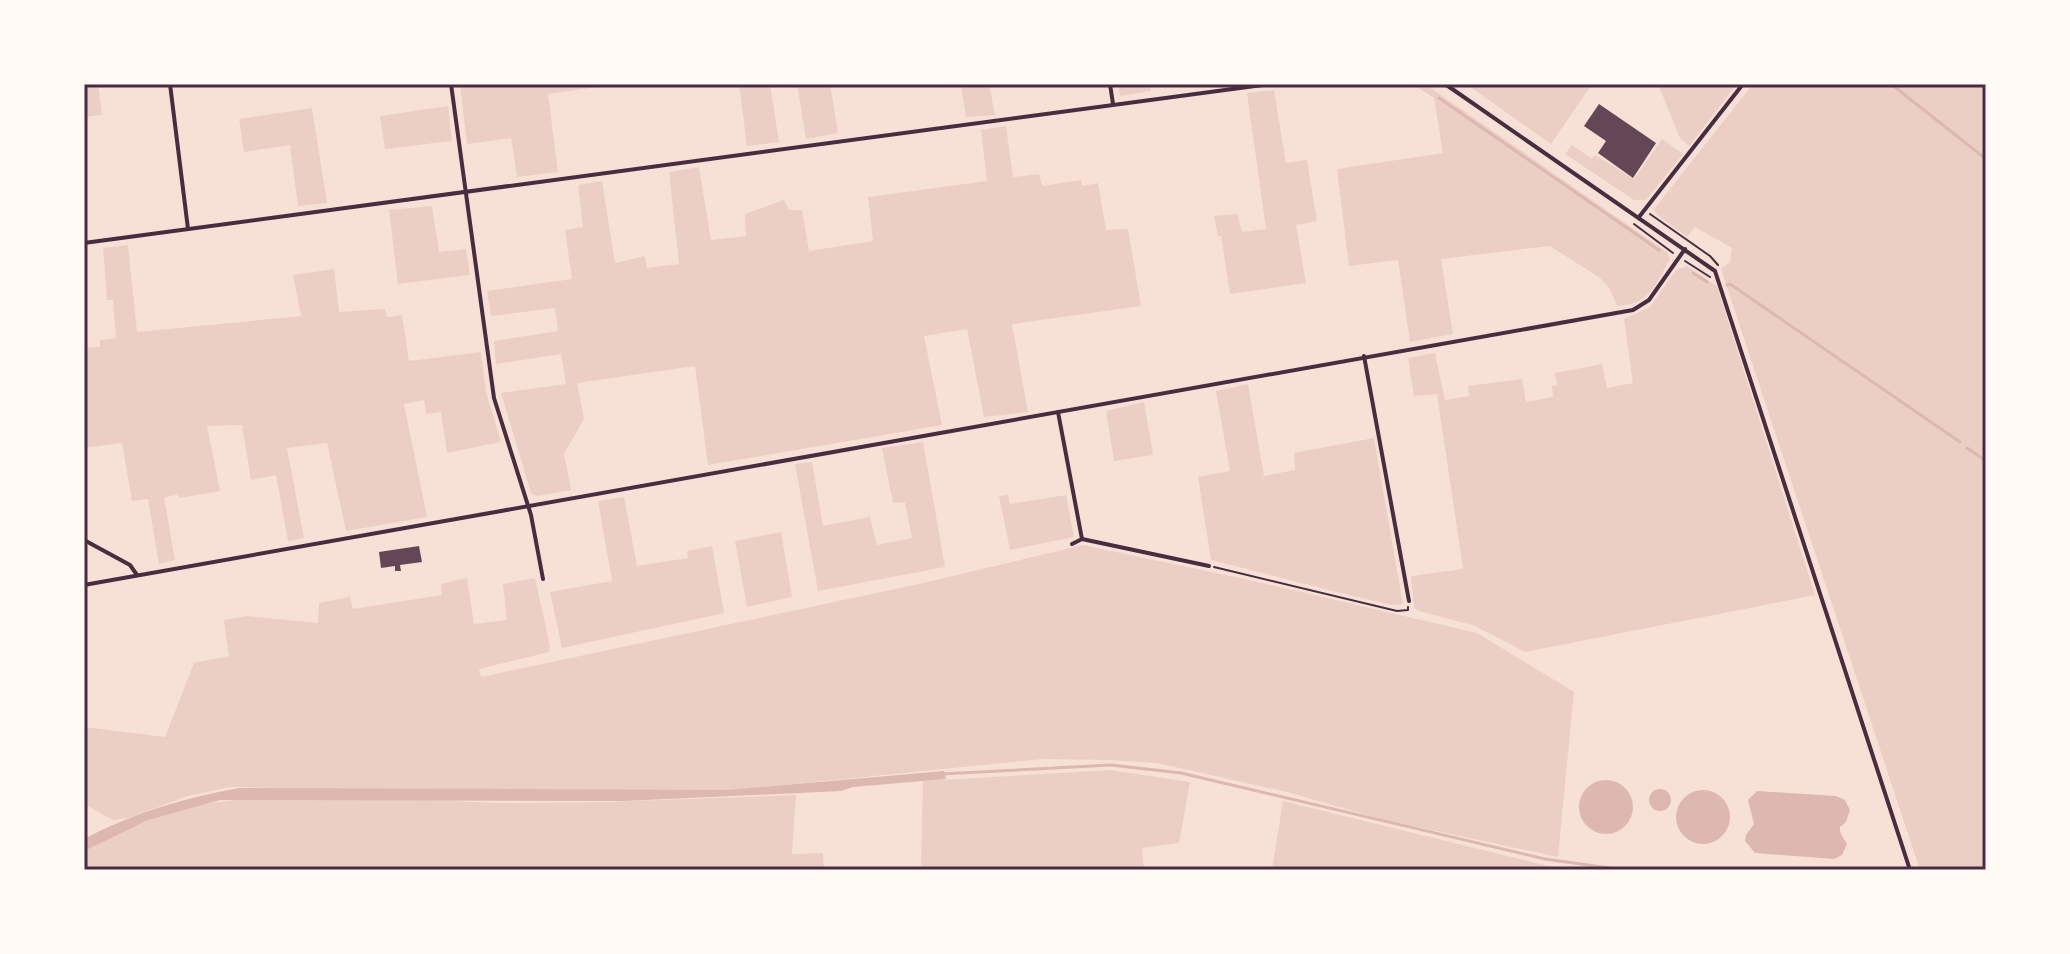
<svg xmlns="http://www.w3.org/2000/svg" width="2070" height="954" font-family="Helvetica,sans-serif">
  <rect width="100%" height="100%" fill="#f7e1d7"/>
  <g fill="#ebcfc5">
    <polygon points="84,84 98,84 102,115 84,117"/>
    <polygon points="619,84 548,94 558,172 517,177 511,138 467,144 460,85"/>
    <polygon points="739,84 770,84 779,142 747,146"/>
    <polygon points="797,84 830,84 838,133 806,139"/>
    <polygon points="961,84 989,84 995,115 966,117"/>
    <polygon points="1118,84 1149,84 1151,91 1120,96"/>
    <path d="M1412,84H1425L1667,252L1670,259C1655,285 1649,305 1617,306L1610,289L1600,278L1550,246L1441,259L1453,334L1410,342L1398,260L1349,266L1337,169L1443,153L1434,98Z"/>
    <polygon points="1466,84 1592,84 1551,144"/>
    <polygon points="1658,84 1737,84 1689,146 1680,138"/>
    <polygon points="1753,84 1986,84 1986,870 1920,870 1721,269 1730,262 1732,248 1695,227 1687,237 1656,214 1654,209"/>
    <polygon points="1274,90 1286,163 1307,160 1317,221 1296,225 1306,283 1230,294 1221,236 1218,236 1214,216 1237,214 1242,232 1266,229 1247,93"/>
    <polygon points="448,106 452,141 385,149 380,116"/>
    <polygon points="312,108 327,203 298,206 290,145 244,152 239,119"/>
    <polygon points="1006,126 1013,177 1039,174 1042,186 1081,180 1082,186 1098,183 1106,230 1128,229 1141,306 1012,324 1028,412 984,417 967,329 924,336 942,425 708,465 695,366 577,383 584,419 564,454 571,490 537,496 531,493 501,393 566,384 561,354 496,364 494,341 558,331 555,308 491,316 487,291 572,279 565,230 583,227 578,185 602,181 615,263 645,256 647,268 679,264 669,172 699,167 711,240 746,236 745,214 784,200 789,210 802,210 809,251 873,241 868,197 987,181 981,130"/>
    <polygon points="1662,139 1683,154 1646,200 1634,200 1565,154 1572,145 1592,159 1595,155 1634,179"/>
    <polygon points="432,206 439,252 466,249 470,275 398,284 389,210"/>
    <polygon points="128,245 137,332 301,316 293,275 334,269 339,312 385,309 387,317 402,315 409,361 481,352 486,392 501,442 447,453 441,412 426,414 424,400 404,404 427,517 346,531 327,443 287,448 304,538 288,541 276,475 251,480 242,425 207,426 220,491 179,498 178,494 164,498 175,560 159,564 148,499 132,501 122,443 84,448 84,348 100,347 100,340 116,338 113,300 107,300 103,248"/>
    <polygon points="1687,266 1717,286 1815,595 1525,652 1473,625 1418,611 1414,607 1411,576 1463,569 1437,394 1414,396 1408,358 1435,353 1445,400 1469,396 1468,386 1522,379 1526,402 1553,397 1552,386 1557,385 1555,373 1602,364 1607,388 1633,383 1624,319 1650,307 1676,270"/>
    <polygon points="1248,384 1264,476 1295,470 1294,453 1374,438 1403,604 1391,605 1341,593 1211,560 1198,477 1230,471 1216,391"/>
    <polygon points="1144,402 1153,455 1114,461 1106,411"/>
    <polygon points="923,442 945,567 818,591 795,464 812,462 823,526 870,517 877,545 912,538 905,502 893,503 882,448"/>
    <polygon points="1008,495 1010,504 1066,495 1074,537 1010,550 999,496"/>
    <polygon points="624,497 637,566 688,558 687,551 712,546 724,613 562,648 550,592 612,581 598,501"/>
    <polygon points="781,532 792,597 747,607 735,541"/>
    <polygon points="1083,545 1245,579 1477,633 1574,692 1558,857 1385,820 1287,792 1157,763 1110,760 1043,759 725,791 441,791 230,787 188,796 128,818 113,820 84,804 84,727 165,737 194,663 229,656 224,620 247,616 318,623 319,603 350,597 353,609 442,595 441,584 467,578 474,624 507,620 503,584 535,578 550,646 549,652 479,669 481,677 919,584"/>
    <polygon points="1110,770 1190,782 1179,843 1142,848 1144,870 921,870 923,781"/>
    <polygon points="796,795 792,854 823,853 824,870 84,870 84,850 108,835 186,806 253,798 358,797 497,803 606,802"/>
    <polygon points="1283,801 1557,868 1557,870 1272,870"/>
  </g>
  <g fill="#dcb8b0">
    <path d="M944,771L946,779L853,787L841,791L624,801L220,800L148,820L84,851V839C133,813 184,798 239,788L728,790Z"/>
    <circle cx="1606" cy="807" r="27"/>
    <circle cx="1660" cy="800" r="11"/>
    <circle cx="1703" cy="817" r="27"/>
    <polygon points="1757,791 1836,796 1845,800 1850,810 1846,822 1840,827 1840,832 1847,844 1842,855 1834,859 1755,853 1745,841 1746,835 1754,824 1748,800"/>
  </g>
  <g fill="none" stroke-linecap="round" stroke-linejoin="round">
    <g stroke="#dcb8b0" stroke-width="3">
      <polyline points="1891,84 1986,159"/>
      <polyline points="1439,98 1659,250"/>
      <polyline points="1693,273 1707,282"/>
      <polyline points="1727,285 1730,284 1960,442"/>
      <polyline points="1967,448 1986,461"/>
      <polyline points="941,774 1111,765 1181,773 1545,859 1624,870"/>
    </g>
  </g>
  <g fill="#644757">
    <polygon points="1599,104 1656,143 1633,178 1598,153 1606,141 1584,126"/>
    <polygon points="419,546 422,562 400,565 401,571 395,571 395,566 381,568 379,552"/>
  </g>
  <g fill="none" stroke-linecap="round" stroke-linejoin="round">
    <g stroke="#4a2c40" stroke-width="2">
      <polyline points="1650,214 1710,256 1718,265"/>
      <polyline points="1634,224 1673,253"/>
      <polyline points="1685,261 1710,277"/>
      <polyline points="1214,567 1397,611 1408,610 1408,607"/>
    </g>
    <g stroke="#4a2c40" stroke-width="4">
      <polyline points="170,84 188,229"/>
      <polyline points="451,84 494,398 531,515 543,579"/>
      <polyline points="1110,84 1113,104"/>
      <polyline points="1445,84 1715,271 1910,870"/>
      <polyline points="1639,217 1743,84"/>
      <polyline points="84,243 1270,84"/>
      <polyline points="1364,356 1409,601"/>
      <polyline points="1058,412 1082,539"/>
      <polyline points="84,540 130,565 137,575"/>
      <polyline points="1072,544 1082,539 1209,566"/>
      <polyline points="84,585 1633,310 1649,300 1685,249"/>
    </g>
  </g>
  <rect width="2070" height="954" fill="none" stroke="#fffaf5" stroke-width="172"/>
  <rect x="86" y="86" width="1898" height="782" fill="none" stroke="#4a2c40" stroke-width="3"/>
</svg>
